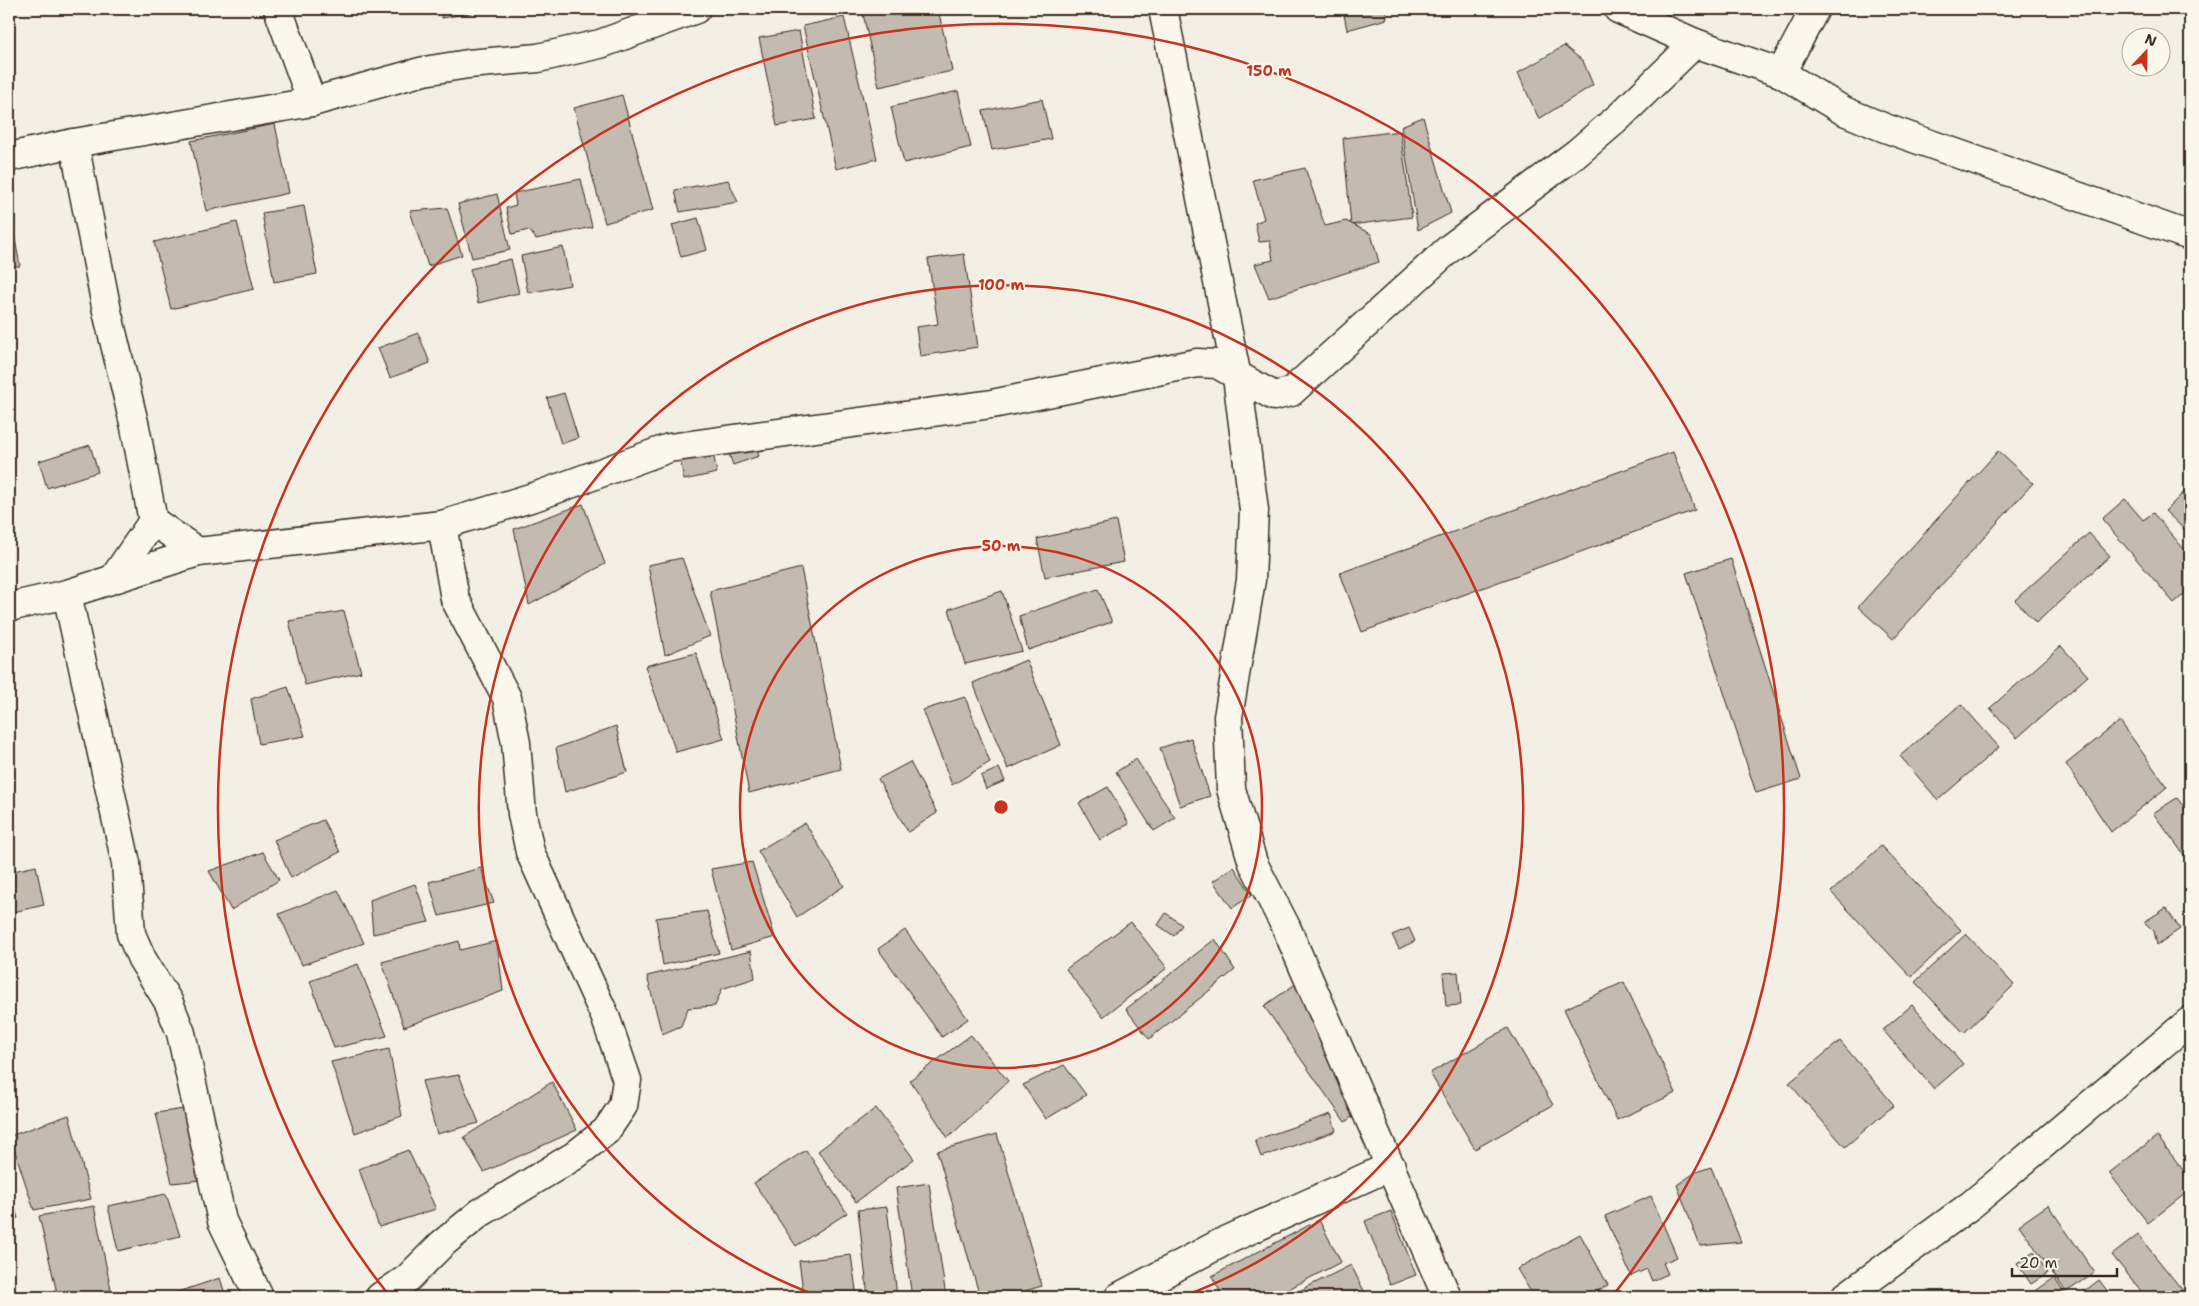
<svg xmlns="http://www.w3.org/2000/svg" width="2199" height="1306" font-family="'Shantell Sans',sans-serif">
  <rect width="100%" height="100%" fill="#f3efe4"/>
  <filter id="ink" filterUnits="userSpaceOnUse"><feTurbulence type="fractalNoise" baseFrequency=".02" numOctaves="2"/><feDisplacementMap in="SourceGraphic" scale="10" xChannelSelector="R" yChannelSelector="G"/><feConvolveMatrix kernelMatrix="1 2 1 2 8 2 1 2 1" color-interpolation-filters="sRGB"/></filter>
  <g filter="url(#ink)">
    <g fill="#c3bbb0" stroke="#3b2a1e">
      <polygon points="440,9 492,9 442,18"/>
      <polygon points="862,9 938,9 952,71 879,87"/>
      <polygon points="1343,9 1385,9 1387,19 1347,30"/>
      <polygon points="844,17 877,159 836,169 803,26"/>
      <polygon points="799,31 816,119 777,126 759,38"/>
      <polygon points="1564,46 1583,61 1593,85 1539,119 1518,73"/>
      <polygon points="958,91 971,147 904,163 891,107"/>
      <polygon points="622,95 653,210 605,223 574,108"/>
      <polygon points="1042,99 1051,139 992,150 983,111"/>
      <polygon points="1423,117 1451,213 1418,230 1401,126"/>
      <polygon points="275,124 289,193 206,211 191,141"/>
      <polygon points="1400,131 1412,217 1351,225 1343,138"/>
      <polygon points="1305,168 1325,226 1346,221 1371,234 1379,262 1269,298 1255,264 1273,260 1270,241 1259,242 1255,223 1264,219 1253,180"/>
      <polygon points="581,179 592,227 536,239 529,230 512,234 506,208 516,205 514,193"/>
      <polygon points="728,180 738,202 680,212 675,190"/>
      <polygon points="497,194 510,250 472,258 458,204"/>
      <polygon points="304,206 317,274 274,282 262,213"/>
      <polygon points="447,208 462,255 428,266 410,211"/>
      <polygon points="10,212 20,266 9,267 9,213"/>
      <polygon points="698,218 707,250 681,257 672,225"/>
      <polygon points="237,222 254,289 171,309 154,242"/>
      <polygon points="563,247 570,285 528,293 521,256"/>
      <polygon points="964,254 978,347 920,356 916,327 938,324 928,259"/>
      <polygon points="511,259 519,293 478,303 470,269"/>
      <polygon points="418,333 430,363 390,378 378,348"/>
      <polygon points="564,393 578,438 561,444 547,398"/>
      <polygon points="753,442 759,456 733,465 728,451"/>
      <polygon points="90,445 98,472 47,488 39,461"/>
      <polygon points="1998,451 2033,483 1893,639 1858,607"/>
      <polygon points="1673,452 1695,510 1362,632 1340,573"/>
      <polygon points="713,453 717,473 684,480 680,459"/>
      <polygon points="2190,486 2190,535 2165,511"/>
      <polygon points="2125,499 2143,520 2153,513 2190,556 2190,589 2174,603 2102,519"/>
      <polygon points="583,504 605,564 529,605 514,529"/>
      <polygon points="1116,521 1124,562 1045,577 1037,539"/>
      <polygon points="2089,533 2110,556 2036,623 2015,600"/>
      <polygon points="682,558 710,636 665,655 648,565"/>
      <polygon points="1731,559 1801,779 1756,793 1686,573"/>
      <polygon points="801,568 841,769 749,793 710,591"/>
      <polygon points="1098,589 1112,622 1028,650 1019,616"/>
      <polygon points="1002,591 1022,651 965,664 949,609"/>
      <polygon points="344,611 361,672 305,685 289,621"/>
      <polygon points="2061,646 2088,676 2017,738 1990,708"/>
      <polygon points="696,653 724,739 676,752 645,666"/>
      <polygon points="1026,660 1061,745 1008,769 973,683"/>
      <polygon points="288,687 305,736 259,744 251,699"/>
      <polygon points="965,697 990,762 952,785 923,710"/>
      <polygon points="1961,704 1999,747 1938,800 1900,756"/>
      <polygon points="2120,721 2167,787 2111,832 2066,764"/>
      <polygon points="616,726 627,772 565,792 556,748"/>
      <polygon points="1191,738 1210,796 1180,806 1160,748"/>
      <polygon points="1136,759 1175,818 1154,831 1116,772"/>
      <polygon points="910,762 937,813 908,832 878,779"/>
      <polygon points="999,768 1005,781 986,789 981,776"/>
      <polygon points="1108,787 1129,824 1100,840 1079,803"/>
      <polygon points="2177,798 2190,815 2190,863 2153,813"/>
      <polygon points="323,820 340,852 291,878 274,840"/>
      <polygon points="805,823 844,886 797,917 758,851"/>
      <polygon points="1881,846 1961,930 1911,977 1831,892"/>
      <polygon points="263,852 279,880 231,910 209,871"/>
      <polygon points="752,862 775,937 731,950 711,869"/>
      <polygon points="36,866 44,905 9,913 9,872"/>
      <polygon points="1234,867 1252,895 1232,908 1213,881"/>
      <polygon points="481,868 494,903 439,916 429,882"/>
      <polygon points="415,884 429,922 373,934 370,900"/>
      <polygon points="338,890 364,943 302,965 279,914"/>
      <polygon points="2166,908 2180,929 2157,945 2154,931 2144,922"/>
      <polygon points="707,911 719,953 663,965 656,918"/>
      <polygon points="1166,913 1182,925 1174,936 1158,925"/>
      <polygon points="1131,922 1167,968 1103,1017 1066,969"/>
      <polygon points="1409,928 1415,941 1399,949 1392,935"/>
      <polygon points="905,930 968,1019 942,1037 878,949"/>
      <polygon points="1966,934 2014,985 1964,1033 1915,982"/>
      <polygon points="1215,939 1235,970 1149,1039 1126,1009"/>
      <polygon points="459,941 460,950 497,941 503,991 404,1027 382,962"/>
      <polygon points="751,951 755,978 722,989 715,1006 688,1008 681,1026 662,1034 647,976"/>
      <polygon points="358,964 387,1036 334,1048 310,981"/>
      <polygon points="1458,972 1461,1005 1446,1006 1443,973"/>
      <polygon points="1624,982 1676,1093 1617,1120 1564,1009"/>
      <polygon points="1297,983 1378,1099 1345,1122 1264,1006"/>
      <polygon points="1912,1005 1963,1064 1934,1089 1883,1030"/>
      <polygon points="1508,1028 1553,1105 1475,1149 1430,1073"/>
      <polygon points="971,1035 1008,1081 948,1138 910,1080"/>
      <polygon points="1840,1041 1894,1105 1845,1147 1789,1083"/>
      <polygon points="389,1049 402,1116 355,1133 331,1062"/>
      <polygon points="1064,1065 1086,1095 1046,1119 1023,1085"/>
      <polygon points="459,1075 479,1123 437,1134 422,1081"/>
      <polygon points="552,1082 577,1130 484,1172 464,1137"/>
      <polygon points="876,1108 914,1159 856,1202 818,1151"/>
      <polygon points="184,1109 201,1180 172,1183 156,1113"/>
      <polygon points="1331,1114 1336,1131 1261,1157 1255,1140"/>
      <polygon points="69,1115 91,1199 34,1210 10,1136"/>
      <polygon points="997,1134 1042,1286 1004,1297 980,1297 937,1151"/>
      <polygon points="2157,1136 2190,1179 2190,1190 2148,1223 2109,1173"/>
      <polygon points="408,1150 436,1209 379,1227 359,1169"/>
      <polygon points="806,1150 847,1213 796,1246 754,1183"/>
      <polygon points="1711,1167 1741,1242 1700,1246 1677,1185 1696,1172"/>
      <polygon points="929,1183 946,1297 912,1297 896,1188"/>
      <polygon points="9,1190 18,1218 9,1221"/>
      <polygon points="166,1194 180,1236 118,1251 108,1206"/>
      <polygon points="1651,1196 1677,1257 1663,1263 1668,1274 1652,1281 1647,1269 1631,1276 1605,1216"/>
      <polygon points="2048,1205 2095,1273 2066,1292 2019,1225"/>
      <polygon points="94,1206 111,1290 75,1297 58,1297 39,1216"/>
      <polygon points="887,1207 897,1297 868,1297 858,1210"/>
      <polygon points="1391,1211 1416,1275 1390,1285 1365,1221"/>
      <polygon points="1319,1220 1341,1262 1273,1297 1223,1297 1212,1276"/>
      <polygon points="1580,1234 1608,1285 1587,1297 1534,1297 1517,1269"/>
      <polygon points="2138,1235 2188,1297 2146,1297 2112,1255"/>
      <polygon points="2034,1252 2048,1273 2031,1284 2017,1263"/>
      <polygon points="851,1255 857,1297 804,1297 799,1261"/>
      <polygon points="1351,1265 1367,1297 1287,1297"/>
      <polygon points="220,1278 226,1297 163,1297"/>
      <polygon points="2054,1278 2067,1297 2027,1297"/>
      <polygon points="2099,1280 2112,1297 2077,1297"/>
    </g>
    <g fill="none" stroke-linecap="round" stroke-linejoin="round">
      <g stroke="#3b2a1e" stroke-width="31">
        <g id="minor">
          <polyline points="278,9 312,102"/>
          <polyline points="1163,9 1237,377 1254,510 1251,580 1228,717 1231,789 1253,863 1286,927 1447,1297"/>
          <polyline points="1618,9 1695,43 1781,73 1844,111 1885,128 2190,236"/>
          <polyline points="1781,73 1815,9"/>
          <polyline points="74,143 107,311 135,427 153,521 198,552"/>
          <polyline points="9,157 74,143 312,102 424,71 468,64 538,58 600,44 696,9"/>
          <polyline points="114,578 153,521"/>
          <polyline points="67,594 126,863 131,934 142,959 169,1003 181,1033 222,1221 259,1297"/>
          <polyline points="9,607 67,594 198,552 442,525 537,496 669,448 992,404 1197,363 1217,364 1274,396 1291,392 1450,248 1577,153 1619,117 1695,43"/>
          <polyline points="380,1297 408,1278 442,1244 480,1213 574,1156 606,1131 623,1106 627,1080 605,1016 530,852 522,814 516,743 507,698 455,599 442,525"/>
          <polyline points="1119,1297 1223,1242 1391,1166"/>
          <polyline points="1845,1297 1971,1205 2190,1021"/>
        </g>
      </g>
      <use href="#minor" stroke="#fbf7ec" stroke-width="28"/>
    </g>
  </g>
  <g fill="none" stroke="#c8321e" stroke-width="2.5">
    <circle cx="1001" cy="807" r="261"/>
    <path d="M818 1296A522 522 0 1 1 1184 1296"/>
    <path d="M388 1294A783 783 0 1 1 1614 1294"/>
  </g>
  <circle cx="1001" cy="807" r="8" fill="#c8321e" stroke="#fbf7ec" stroke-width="2.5"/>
  <g font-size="15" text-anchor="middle" font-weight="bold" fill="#c8321e" stroke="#fbf7ec" stroke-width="4" stroke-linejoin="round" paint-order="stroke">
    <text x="1269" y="76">150 m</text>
    <text x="1001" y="290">100 m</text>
    <text x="1001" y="551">50 m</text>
  </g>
  <rect width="2199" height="1306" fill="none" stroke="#fbf7ec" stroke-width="30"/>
  <rect x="15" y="15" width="2169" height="1276" fill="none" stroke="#3b2a1e" stroke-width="2" filter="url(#ink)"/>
  <g transform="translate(2146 52) rotate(22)"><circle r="24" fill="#fbf7ec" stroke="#aea59a"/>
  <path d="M0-4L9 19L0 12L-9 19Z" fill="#c8321e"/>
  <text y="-8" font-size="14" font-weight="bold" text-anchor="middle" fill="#3b2a1e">N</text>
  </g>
  <path d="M2012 1268v8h105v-8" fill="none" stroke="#3b2a1e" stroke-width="2.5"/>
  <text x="2019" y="1268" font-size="15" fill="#3b2a1e" stroke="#fbf7ec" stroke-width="4" paint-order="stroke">20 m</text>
</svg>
